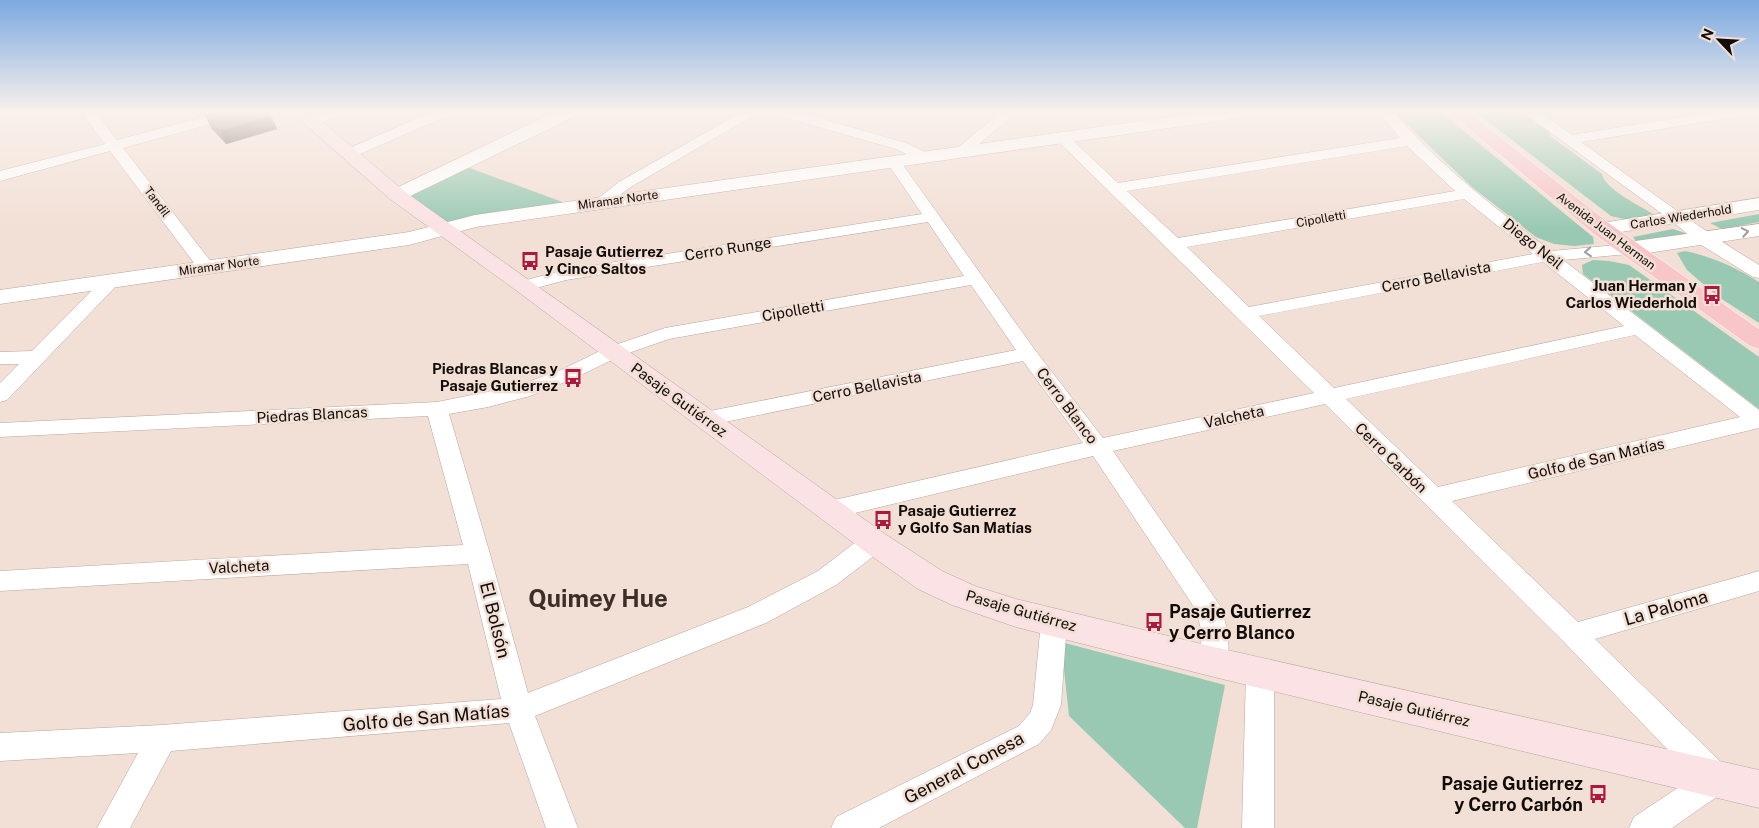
<svg xmlns="http://www.w3.org/2000/svg" width="1759" height="828" font-family="'Public Sans',sans-serif">
  <rect width="100%" height="100%" fill="#f2dfd5"/>
  <g fill="#99c9b2">
    <polygon points="1395,113 1442,113 1593,237 1594,244 1574,246 1554,244 1536,237 1472,187"/>
    <path d="M1477,113H1526L1549,129L1550,136L1602,174C1605,189 1640,206 1653,214L1652,218L1629,220L1611,216Z"/>
    <polygon points="464,166 568,204 449,225 404,195"/>
    <polygon points="1759,214 1759,222 1722,229 1710,223"/>
    <polygon points="1673,229 1685,233 1684,236 1636,241 1633,237"/>
    <path d="M1685,251C1713,257 1735,267 1759,282V323L1717,296L1687,270L1677,253Z"/>
    <polygon points="1593,260 1609,261 1629,265 1759,357 1759,409 1583,274 1582,265"/>
    <polygon points="1061,642 1225,685 1197,828 1185,828 1069,716"/>
  </g>
  <g fill="none" stroke-linecap="round" stroke-linejoin="round">
    <g stroke="#b7a69c" stroke-width="1">
      <g id="minor">
        <polygon points="82,113 96,113 117,140 219,113 243,113 241,116 123,148 212,263 215,267 212,271 206,272 200,271 110,151 0,181 0,171 105,144"/>
        <polygon points="321,113 341,113 339,116 312,126 305,122 307,119"/>
        <polygon points="429,113 449,113 447,116 353,157 343,157 341,154 343,151"/>
        <polygon points="740,113 758,113 629,188 606,206 594,206 592,203 619,182"/>
        <polygon points="778,113 802,113 906,143 929,154 931,157 929,160 919,160 896,149 780,116"/>
        <polygon points="1000,113 1016,113 966,155 956,155 954,152 956,149"/>
        <path d="M1379,113H1394C1440,166 1495,208 1551,251L1628,244L1634,245L1637,249L1634,253L1628,254L1563,260L1759,410V428L1452,501L1578,622L1759,571V591L1595,639L1728,769L1732,779L1728,789L1672,828H1629L1634,817L1694,777L1564,642L1325,404L1113,451L1221,607C1227,627 1233,651 1224,670L1214,674L1204,670L1200,662L1201,629L1196,610L1093,456L830,519L822,516L818,510L822,504L830,501L1083,443L1023,361L705,426L697,424L694,419L697,414L705,412L1016,350L971,285L669,339L620,356L575,378L530,396L488,407L449,414L490,554L528,693L748,607L818,571L865,535L874,533L883,535L886,542L883,549L836,585L766,623L535,716L578,828H546L509,723L171,751L130,828H97L138,753L0,761V733L162,725L501,699L468,564L0,591V571L463,545L428,416L0,437V423L437,402L516,386L561,370L606,348L665,328L964,276L928,222L566,280L525,291L519,290L516,286L519,282L564,270L922,214L886,161L888,158H898L1035,350L1103,438L1314,393L1056,139L1058,136H1068L1118,183L1400,138ZM1407,146L1455,191L1178,238L1127,191ZM1464,199L1533,254L1249,307L1187,247ZM1543,262L1624,326L1334,388L1259,316ZM1635,335L1740,417L1438,487L1346,399Z"/>
        <path d="M1524,113H1541L1572,135L1707,113H1742L1735,117L1581,142C1640,184 1698,228 1759,265V278L1753,277L1698,243L1672,221Z"/>
        <polygon points="110,277 116,278 119,282 116,286 7,400 0,402 0,383 19,364 0,364 0,352 32,351 104,278"/>
        <polygon points="1054,611 1063,614 1067,622 1061,705 1051,730 1039,744 879,828 831,828 836,817 1019,726 1030,713 1033,705 1041,622 1045,614"/>
        <polygon points="1260,661 1270,665 1274,673 1274,828 1242,828 1246,673 1250,665"/>
      </g>
    </g>
    <g stroke="#b7a69c" stroke-width="1">
      <g id="tertiary">
        <polygon points="553,113 577,113 574,117 404,199 397,201 390,199 387,195 390,191"/>
        <polygon points="1198,113 1248,113 1245,117 1239,118 476,227 409,245 0,304 0,290 409,232 475,215"/>
        <polygon points="1759,198 1759,210 1602,235 1594,234 1591,229 1594,224 1602,223"/>
        <polygon points="1759,224 1759,236 1628,256 1620,254 1617,249 1620,244 1628,242"/>
      </g>
    </g>
    <g stroke="#b7a69c" stroke-width="1">
      <polygon id="secondary" points="292,113 312,113 404,191 885,534 942,571 975,586 1016,599 1214,647 1759,770 1759,808 1214,677 1016,627 952,605 918,589 863,550 517,291 390,199"/>
    </g>
    <g stroke="#fff" stroke-width="1">
      <polygon id="primary" points="1450,113 1470,113 1610,224 1759,329 1759,349 1750,346 1594,234"/>
    </g>
    <use href="#minor" fill="#fff" fill-rule="evenodd"/>
    <use href="#tertiary" fill="#fff" fill-rule="evenodd"/>
    <use href="#secondary" fill="#fbe2e4" fill-rule="evenodd"/>
    <use href="#primary" fill="#f8c5c9" fill-rule="evenodd"/>
  </g>
  <polygon fill="#71605d" points="205,115 271,116 277,129 226,144 211,128"/>
  <polygon fill="#5c4e4c" points="271,116 277,129 226,144 220,131"/>
  <polygon fill="#83706c" stroke="#5c4e4c" points="209,113 268,113 271,116 220,131 205,115"/>
  <defs><path id="oneway-chevron" d="M-2-3.5L2.5 0L-2 3.5" fill="none" stroke-width="1.6" stroke-linecap="round" stroke-linejoin="round" transform="scale(1.25)"/></defs>
  <g stroke="#a09e9d">
    <use href="#oneway-chevron" transform="translate(1745 232) rotate(-10)"/>
    <use href="#oneway-chevron" transform="translate(1588 252) rotate(175)"/>
  </g>
  <linearGradient id="sky" x2="0" y2="1"><stop stop-color="#7ca9e1"/><stop offset="0.49" stop-color="#f9f1ec"/><stop offset="1" stop-color="#f9f1ec" stop-opacity="0"/></linearGradient>
  <rect width="1759" height="229" fill="url(#sky)"/>
  <defs>
    <g id="bus-bare" transform="scale(1.5)"><path d="M-5-6H5V4H4V6H2V4H-2V6H-4V4H-5ZM-3.5-4V0h7V-4ZM-3.5 1.2v1.5H-2V1.2ZM2 1.2v1.5H3.5V1.2Z" fill="#ad183e" stroke="#f2dfd5" stroke-width="2.5" paint-order="stroke"/></g>
  </defs>
  <g fill-rule="evenodd">
    <use href="#bus-bare" x="530" y="261"/>
    <use href="#bus-bare" x="1712" y="295"/>
    <use href="#bus-bare" x="573" y="378"/>
    <use href="#bus-bare" x="883" y="520"/>
    <use href="#bus-bare" x="1154" y="622"/>
    <use href="#bus-bare" x="1598" y="794"/>
  </g>
  <g text-anchor="middle" stroke-width="5" stroke-linejoin="round" paint-order="stroke">
    <g font-size="12" fill="#120c09" stroke="#f2dfd5">
      <text transform="translate(618 200) rotate(-8)" y="4">Miramar Norte</text>
      <text transform="translate(157 202) rotate(53)" y="4">Tandil</text>
      <text transform="translate(1681 217) rotate(-9)" y="4">Carlos Wiederhold</text>
      <text transform="translate(1321 219) rotate(-10)" y="4">Cipolletti</text>
      <text transform="translate(1606 231) rotate(37)" y="4">Avenida Juan Herman</text>
      <text transform="translate(219 266) rotate(-8)" y="4">Miramar Norte</text>
    </g>
    <g font-size="15" fill="#120c09" stroke="#f2dfd5">
      <text transform="translate(1533 244) rotate(38)" y="5">Diego Neil</text>
      <text transform="translate(728 249) rotate(-9)" y="5">Cerro Runge</text>
      <text transform="translate(1436 277) rotate(-11)" y="5">Cerro Bellavista</text>
      <text transform="translate(793 311) rotate(-10)" y="5">Cipolletti</text>
      <text transform="translate(867 387) rotate(-11)" y="5">Cerro Bellavista</text>
      <text transform="translate(679 400) rotate(36)" y="5">Pasaje Gutiérrez</text>
      <text transform="translate(1067 406) rotate(53)" y="5">Cerro Blanco</text>
      <text transform="translate(312 415) rotate(-3)" y="5">Piedras Blancas</text>
      <text transform="translate(1234 417) rotate(-12)" y="5">Valcheta</text>
      <text transform="translate(1391 458) rotate(44)" y="5">Cerro Carbón</text>
      <text transform="translate(1596 459) rotate(-13)" y="5">Golfo de San Matías</text>
      <text transform="translate(239 567) rotate(-3)" y="5">Valcheta</text>
      <text transform="translate(1021 611) rotate(16)" y="5">Pasaje Gutiérrez</text>
      <text transform="translate(1414 709) rotate(13)" y="5">Pasaje Gutiérrez</text>
    </g>
    <g font-size="15" font-weight="bold" fill="#120c09" stroke="#f2dfd5" text-anchor="start">
      <text x="545" y="257">Pasaje Gutierrez<tspan x="545" dy="17">y Cinco Saltos</tspan></text>
      <text x="1697" y="291" text-anchor="end">Juan Herman y<tspan x="1697" dy="17">Carlos Wiederhold</tspan></text>
      <text x="558" y="374" text-anchor="end">Piedras Blancas y<tspan x="558" dy="17">Pasaje Gutierrez</tspan></text>
      <text x="898" y="516">Pasaje Gutierrez<tspan x="898" dy="17">y Golfo San Matías</tspan></text>
    </g>
    <g font-size="18" fill="#120c09" stroke="#f2dfd5">
      <text transform="translate(1666 608) rotate(-16)" y="6">La Paloma</text>
      <text transform="translate(495 620) rotate(76)" y="6">El Bolsón</text>
      <text transform="translate(426 718) rotate(-5)" y="6">Golfo de San Matías</text>
      <text transform="translate(964 768) rotate(-28)" y="6">General Conesa</text>
    </g>
    <g font-size="18" font-weight="bold" fill="#120c09" stroke="#f2dfd5" text-anchor="start">
      <text x="1169" y="618">Pasaje Gutierrez<tspan x="1169" dy="21">y Cerro Blanco</tspan></text>
      <text x="1583" y="790" text-anchor="end">Pasaje Gutierrez<tspan x="1583" dy="21">y Cerro Carbón</tspan></text>
    </g>
    <g font-size="24" font-weight="bold" fill="#3d2f26" stroke="#f2dfd5">
      <text x="598" y="607">Quimey Hue</text>
    </g>
  </g>
  <g transform="translate(1719 40) rotate(295)" stroke="#f2dfd5" stroke-width="4" paint-order="stroke">
  <path d="M0-4L9 19L0 12L-9 19Z" fill="#120c09"/>
  <text y="-8" font-size="14" font-weight="bold" text-anchor="middle" fill="#120c09">N</text>
  </g>
</svg>
